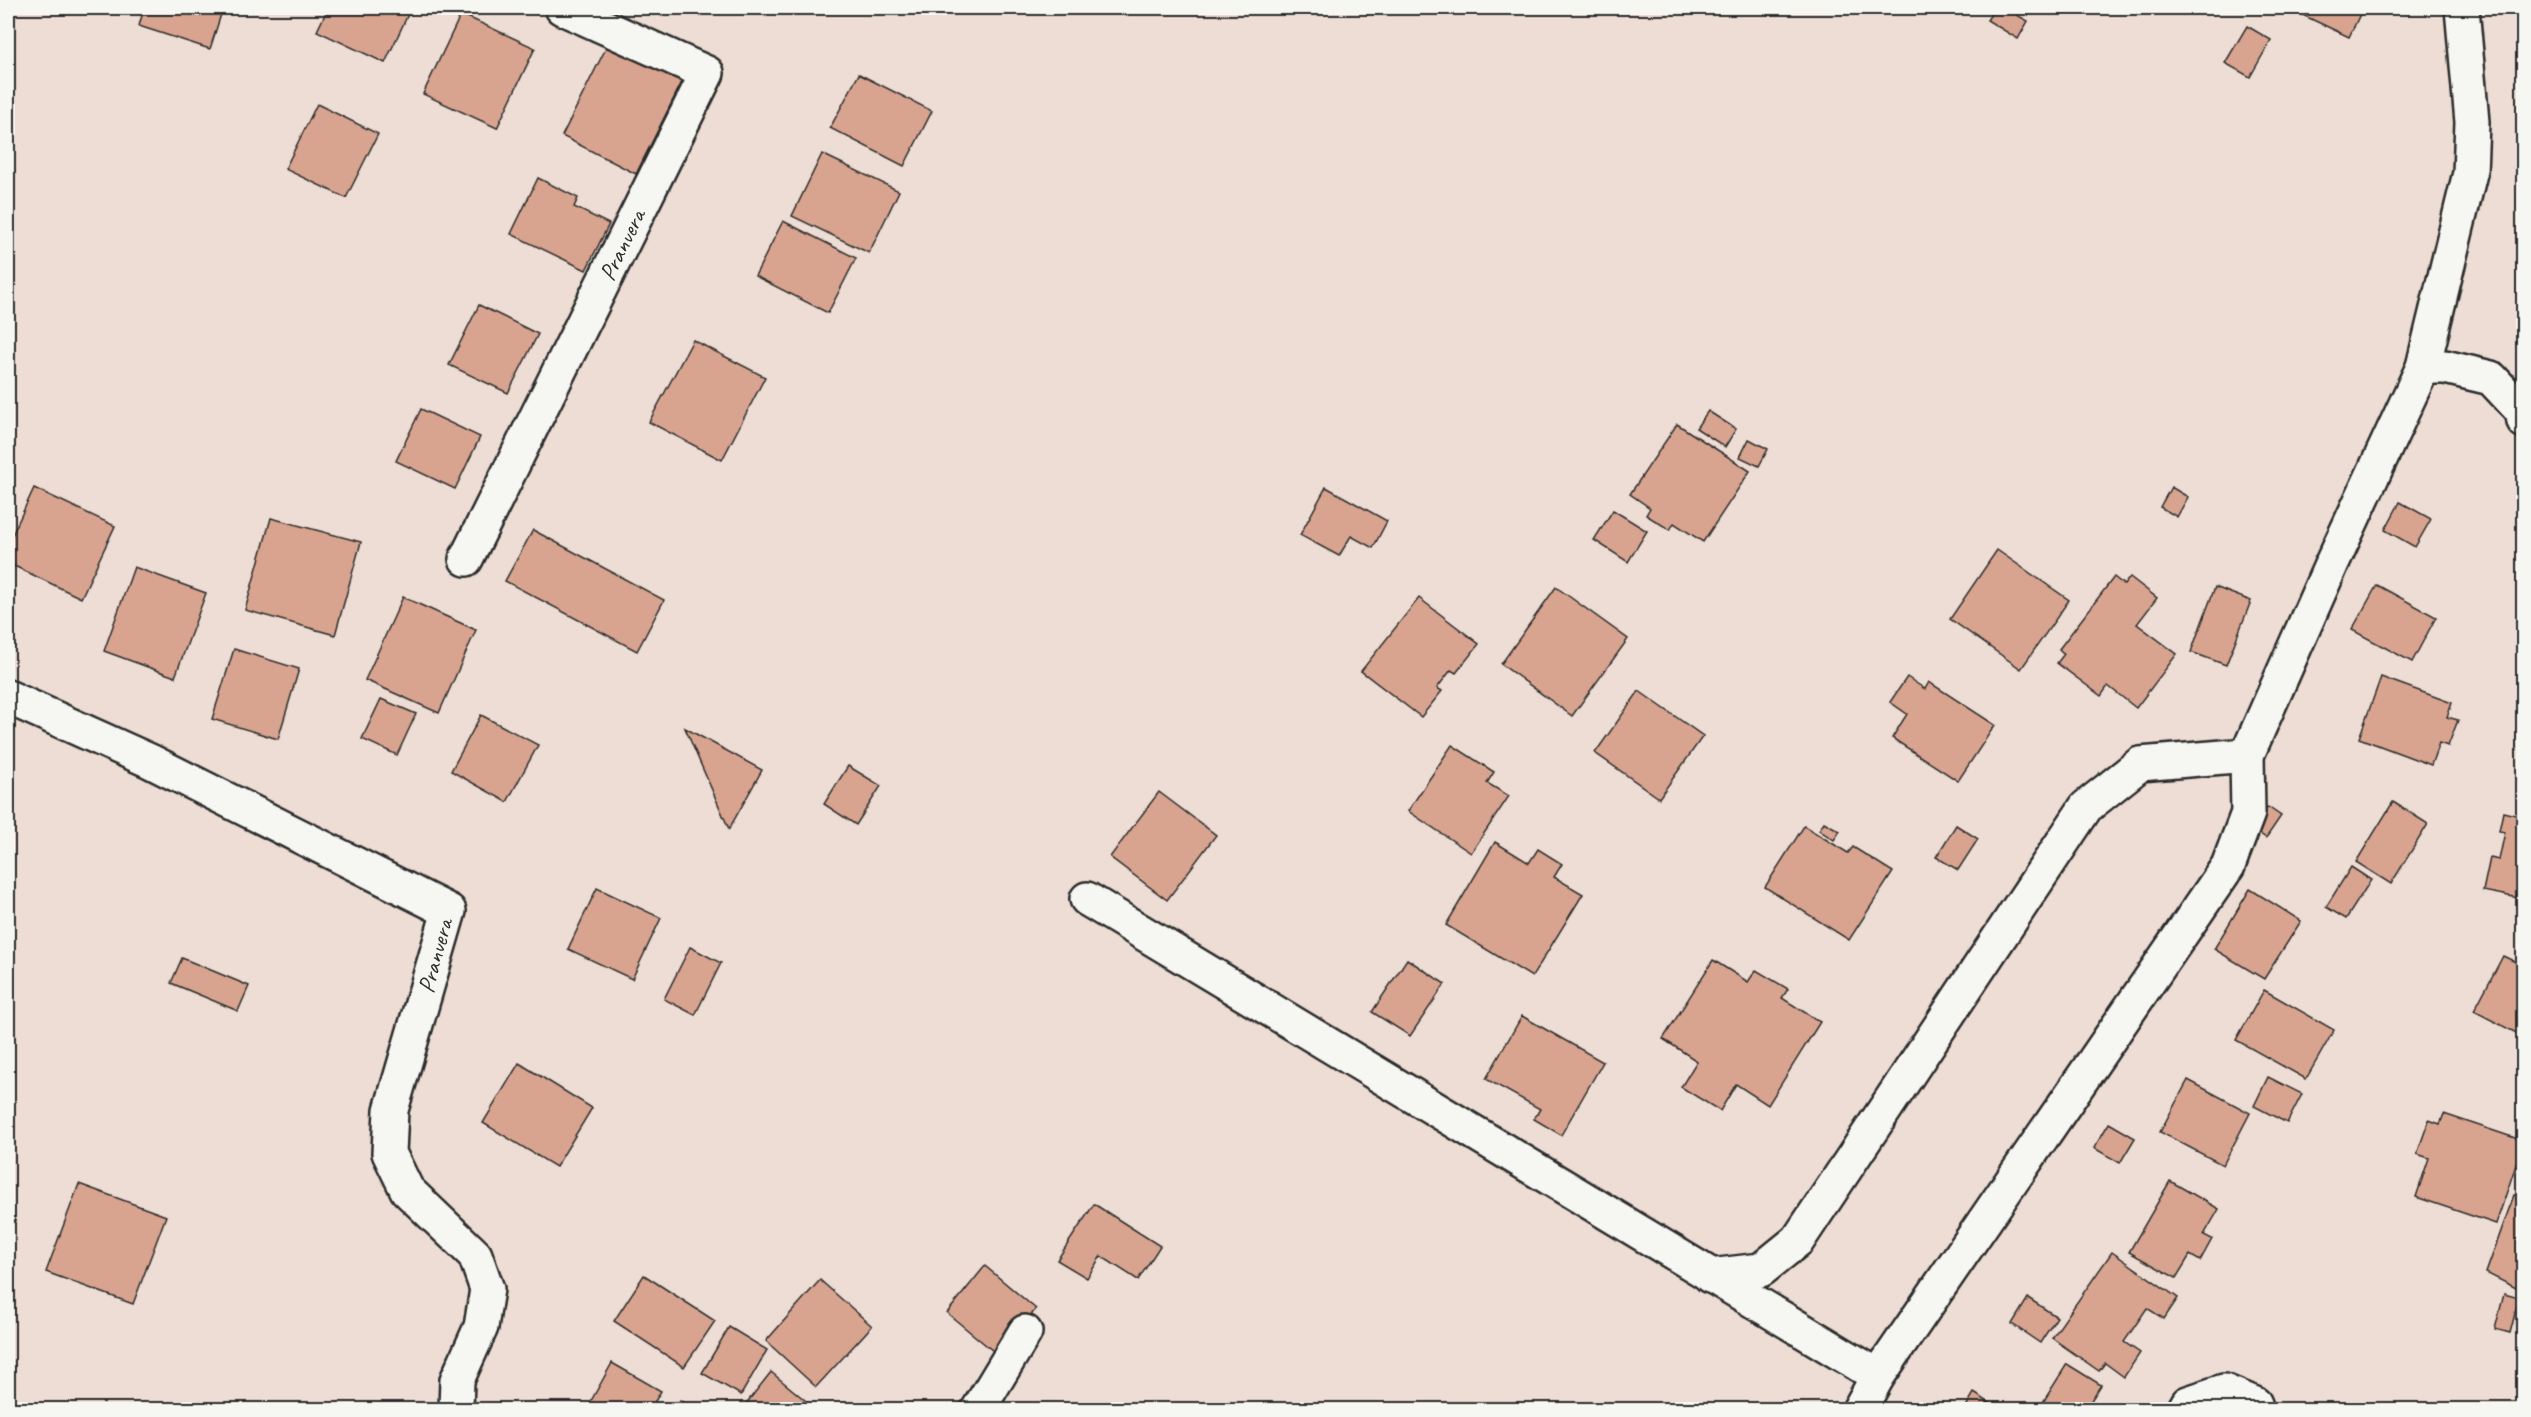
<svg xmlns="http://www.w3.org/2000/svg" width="2531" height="1417" font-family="Caveat,sans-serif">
  <rect width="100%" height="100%" fill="#edddd4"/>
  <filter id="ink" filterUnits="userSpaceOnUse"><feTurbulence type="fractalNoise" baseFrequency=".0167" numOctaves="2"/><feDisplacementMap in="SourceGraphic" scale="12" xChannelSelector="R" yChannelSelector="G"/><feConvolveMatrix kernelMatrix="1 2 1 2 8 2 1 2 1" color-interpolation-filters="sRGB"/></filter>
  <g filter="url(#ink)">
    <g fill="#d9a48f" stroke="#2b2b2b" stroke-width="1.5">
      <polygon points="144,8 223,8 210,49 139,26"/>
      <polygon points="328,8 411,8 385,63 317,31"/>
      <polygon points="1995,8 2004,8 2028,21 2018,39 1987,20"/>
      <polygon points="2288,8 2363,8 2349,37"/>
      <polygon points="461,14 535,48 497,128 423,94"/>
      <polygon points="2247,26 2271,40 2250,77 2225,63"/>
      <polygon points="610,40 684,78 636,174 562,136"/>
      <polygon points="859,74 932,111 904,166 830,128"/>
      <polygon points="317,104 378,134 346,198 285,169"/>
      <polygon points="822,154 899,191 869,253 792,216"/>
      <polygon points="538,178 578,198 574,207 609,224 586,270 511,234"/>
      <polygon points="783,221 856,258 828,313 755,276"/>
      <polygon points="479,305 538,334 508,393 449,365"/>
      <polygon points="693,340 765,377 722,460 649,422"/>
      <polygon points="421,409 480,437 455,489 396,461"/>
      <polygon points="1708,411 1736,429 1725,447 1696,428"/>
      <polygon points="1677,424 1750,471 1703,542 1674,523 1670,530 1646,515 1650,508 1630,494"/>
      <polygon points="1749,439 1768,449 1759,466 1740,457"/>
      <polygon points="1326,487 1387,521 1373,548 1351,536 1339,556 1300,535"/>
      <polygon points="2171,487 2188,497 2177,517 2160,507"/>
      <polygon points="34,488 115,526 81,598 8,563 8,544"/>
      <polygon points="2400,502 2431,519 2415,547 2385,530"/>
      <polygon points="1613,510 1647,531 1628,562 1594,540"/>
      <polygon points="271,518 361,542 335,635 245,610"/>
      <polygon points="533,530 664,600 637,651 505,581"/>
      <polygon points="1997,550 2069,600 2021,669 1950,619"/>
      <polygon points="134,567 206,593 175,677 104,651"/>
      <polygon points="2114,577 2124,585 2130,577 2157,598 2137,624 2177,654 2136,708 2108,686 2101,696 2057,663 2064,654 2059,649"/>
      <polygon points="2377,585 2436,617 2412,662 2352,630"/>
      <polygon points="1556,587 1628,639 1572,716 1501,664"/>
      <polygon points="2215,587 2251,601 2226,665 2191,652"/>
      <polygon points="403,597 476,630 439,713 365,680"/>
      <polygon points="1419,598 1479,644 1456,673 1451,670 1437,688 1442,691 1421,717 1361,671"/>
      <polygon points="234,649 299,669 278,739 212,719"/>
      <polygon points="1907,677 1925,689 1929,682 1995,725 1958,781 1892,738 1907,714 1890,702"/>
      <polygon points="2381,677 2452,703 2447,717 2458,720 2448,746 2439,743 2431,765 2359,738"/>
      <polygon points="1639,691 1703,736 1659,798 1595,753"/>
      <polygon points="381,699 416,714 397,755 362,739"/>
      <polygon points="481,715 538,745 507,802 451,771"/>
      <polygon points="685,728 762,770 729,829"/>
      <polygon points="1452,745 1494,772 1487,783 1509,796 1471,853 1408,811"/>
      <polygon points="848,766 881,786 856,825 824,804"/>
      <polygon points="1159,792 1216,835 1167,900 1110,857"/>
      <polygon points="2393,802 2428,824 2391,884 2356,862"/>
      <polygon points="2268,807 2281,816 2266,838 2253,829"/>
      <polygon points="2503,812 2524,817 2524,899 2483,891 2490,858 2499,860 2505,832 2499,831"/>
      <polygon points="1824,822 1840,831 1834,840 1819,830"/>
      <polygon points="1956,825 1978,839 1958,870 1936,857"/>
      <polygon points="1804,826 1848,853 1853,847 1893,872 1849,940 1765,887"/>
      <polygon points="1495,842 1529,863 1538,849 1562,864 1554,877 1583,894 1532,977 1446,925"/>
      <polygon points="2351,867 2371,880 2346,919 2326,907"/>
      <polygon points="597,888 661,918 632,979 568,949"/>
      <polygon points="2250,889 2301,921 2264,979 2214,949"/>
      <polygon points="690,947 721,963 695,1015 664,999"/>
      <polygon points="2503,956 2524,966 2524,1037 2474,1011"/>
      <polygon points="182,958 249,986 238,1011 171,983"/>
      <polygon points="1407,959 1445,984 1410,1036 1372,1012"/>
      <polygon points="1713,960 1748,982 1756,970 1788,989 1782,998 1820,1022 1768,1105 1736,1084 1720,1111 1681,1087 1697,1061 1663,1039"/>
      <polygon points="2264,990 2334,1030 2306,1079 2236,1040"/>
      <polygon points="1522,1016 1603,1062 1561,1135 1534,1119 1540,1109 1486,1079"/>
      <polygon points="519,1063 592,1108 556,1167 483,1123"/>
      <polygon points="2268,1077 2302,1094 2287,1123 2254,1106"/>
      <polygon points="2188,1080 2250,1113 2223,1165 2160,1132"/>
      <polygon points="2444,1114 2524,1141 2496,1224 2416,1197 2429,1158 2417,1154 2429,1120 2440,1124"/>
      <polygon points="2109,1123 2135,1138 2120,1163 2094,1148"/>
      <polygon points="2170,1181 2219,1209 2204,1235 2212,1239 2200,1261 2190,1255 2176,1278 2129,1252"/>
      <polygon points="79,1184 166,1216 133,1304 46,1272"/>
      <polygon points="2514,1195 2524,1198 2524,1292 2486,1273"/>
      <polygon points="1094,1204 1160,1246 1138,1280 1101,1256 1087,1278 1057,1260"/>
      <polygon points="2112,1252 2178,1298 2164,1319 2147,1308 2124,1342 2140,1353 2124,1377 2105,1363 2099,1371 2052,1338"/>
      <polygon points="985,1266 1036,1309 998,1355 947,1313"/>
      <polygon points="644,1275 715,1321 684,1367 614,1321"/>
      <polygon points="820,1280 872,1326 816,1387 766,1341"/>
      <polygon points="2504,1294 2519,1298 2510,1333 2495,1329"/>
      <polygon points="2028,1298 2057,1317 2040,1343 2012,1324"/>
      <polygon points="729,1327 767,1350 741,1395 702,1373"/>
      <polygon points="612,1363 661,1391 650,1410 586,1410"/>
      <polygon points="2067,1364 2101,1385 2085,1410 2038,1410"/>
      <polygon points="771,1372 817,1410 741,1410"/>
      <polygon points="1974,1393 2001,1410 1964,1410"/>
      <polygon points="680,1400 696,1410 674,1410"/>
    </g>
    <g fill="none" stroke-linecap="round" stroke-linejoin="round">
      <g stroke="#2b2b2b" stroke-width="38">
        <g id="street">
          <polyline points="2423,367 2445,367 2491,378 2522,411 2524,421"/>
          <polyline points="466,559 707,73 562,8"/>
          <polyline points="8,697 150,761 449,911 391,1110 389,1153 407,1190 475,1255 487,1289 481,1327 457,1380 456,1410"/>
          <polyline points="1087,899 1878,1376"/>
          <polyline points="1710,1276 1761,1270 1798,1240 2086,807 2140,764 2247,755"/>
          <polyline points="978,1410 1025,1332"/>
          <polyline points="1859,1410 1878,1376 2228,866 2248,813 2247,755 2332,563 2423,367 2470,173 2472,122 2462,8"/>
          <polyline points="2184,1410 2188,1403 2224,1391 2255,1404 2257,1410"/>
        </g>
      </g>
      <use href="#street" stroke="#f6f6f2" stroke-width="33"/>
    </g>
  </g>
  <g text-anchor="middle" stroke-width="4.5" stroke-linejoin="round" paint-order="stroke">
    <g font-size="24" fill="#2b2b2b" stroke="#f6f6f2">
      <text transform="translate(622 245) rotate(-64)" y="8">Pranvera</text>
      <text transform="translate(435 956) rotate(-75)" y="8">Pranvera</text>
    </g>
  </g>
  <rect width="2531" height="1417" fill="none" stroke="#f6f6f2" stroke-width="30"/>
  <rect x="15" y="15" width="2501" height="1387" fill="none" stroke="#2b2b2b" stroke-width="2" filter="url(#ink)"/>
</svg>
